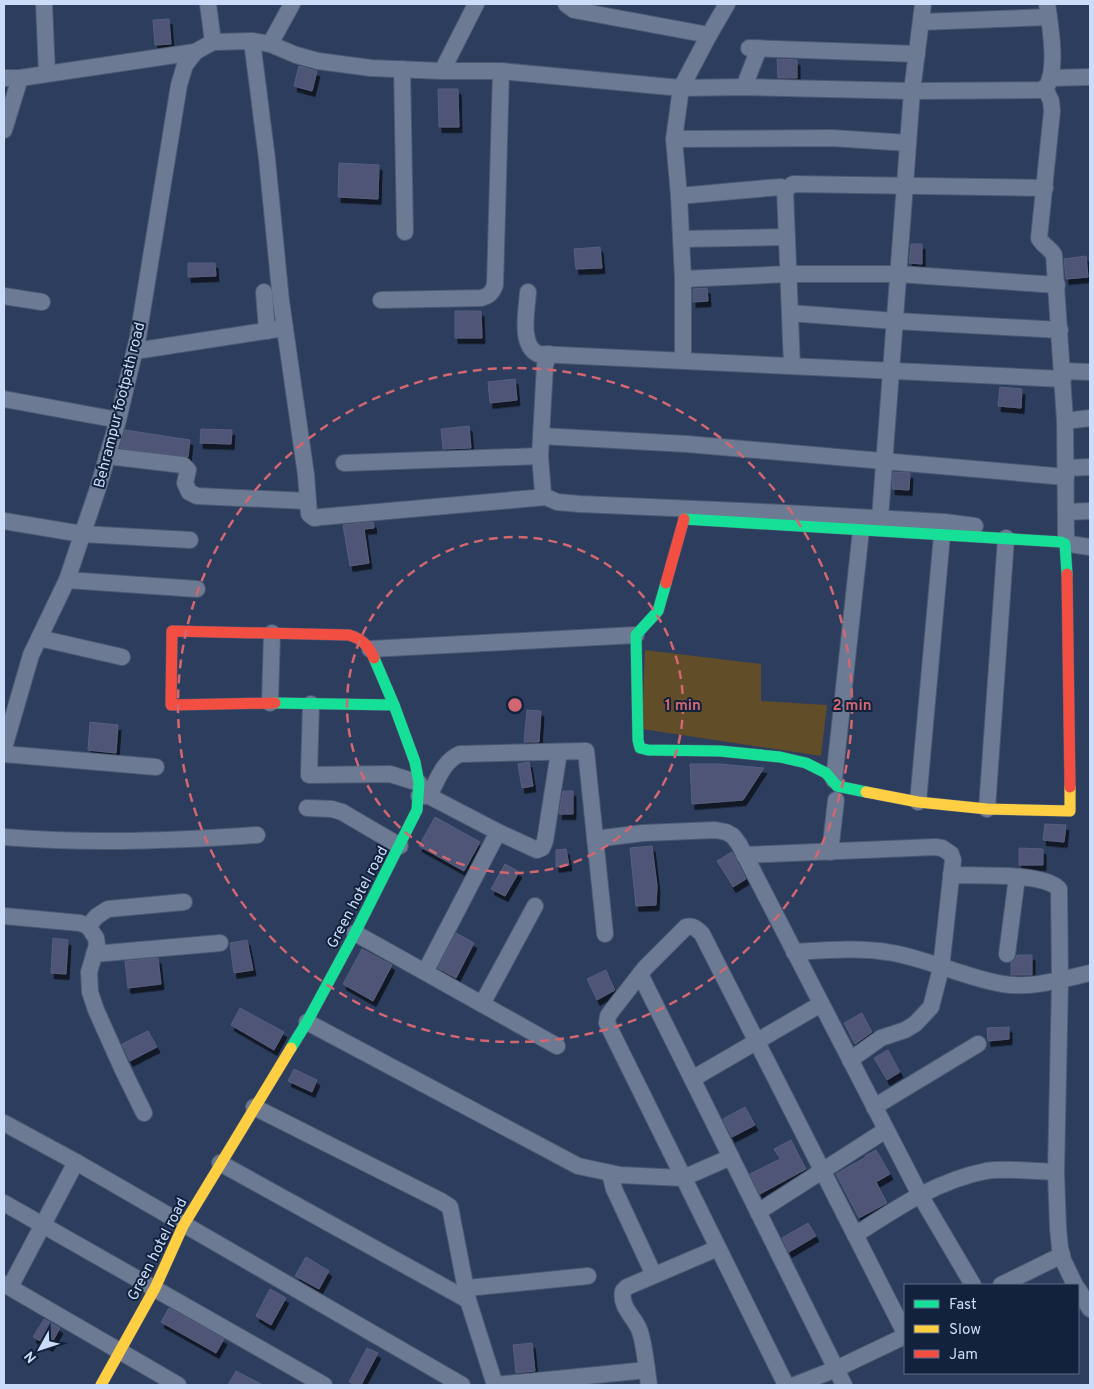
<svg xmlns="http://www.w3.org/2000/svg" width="1094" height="1389" font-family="Overpass,sans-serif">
  <defs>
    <filter id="shadow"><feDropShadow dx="3" dy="5.5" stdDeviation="0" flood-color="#0009"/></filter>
  </defs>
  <rect width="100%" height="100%" fill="#2c3d5d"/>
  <polygon fill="#614d28" points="645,650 761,664 761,701 827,705 821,756 642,729"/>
  <g fill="#505577" stroke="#575f7b" filter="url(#shadow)">
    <polygon points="169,19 171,44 155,45 153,20"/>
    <polygon points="777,59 797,60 797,78 778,78"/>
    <polygon points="299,66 317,71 312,91 294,86"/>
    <polygon points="438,89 458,89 459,127 439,127"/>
    <polygon points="339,163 379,165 378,199 338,197"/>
    <polygon points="911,244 922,244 922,264 909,263"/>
    <polygon points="600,247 602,268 576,269 574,249"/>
    <polygon points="1086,256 1088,277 1066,279 1064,259"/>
    <polygon points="188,263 215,263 216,276 188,277"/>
    <polygon points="707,288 708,301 693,302 693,289"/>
    <polygon points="455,311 481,311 482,338 455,338"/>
    <polygon points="515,379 517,400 490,403 488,382"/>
    <polygon points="1000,387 1022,389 1021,408 998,406"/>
    <polygon points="469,426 471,448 443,449 441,429"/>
    <polygon points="201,429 232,430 231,444 200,443"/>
    <polygon points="125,430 190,440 188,457 120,448"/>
    <polygon points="893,472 910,473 909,490 892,489"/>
    <polygon points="373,522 374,528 364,529 369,563 350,566 343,525"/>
    <polygon points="527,710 541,711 539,742 524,742"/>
    <polygon points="90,722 118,725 116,753 88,750"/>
    <polygon points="529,762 533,786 522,788 518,764"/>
    <polygon points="690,764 720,764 764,768 743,800 692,804"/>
    <polygon points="563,791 573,791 573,814 559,814"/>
    <polygon points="435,817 480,842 464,871 419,846"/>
    <polygon points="1045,824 1066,825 1064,842 1043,840"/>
    <polygon points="652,846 657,886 656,905 636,906 630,848"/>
    <polygon points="1019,848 1043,849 1043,865 1019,865"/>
    <polygon points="566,849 569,865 556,867 556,850"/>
    <polygon points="732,852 746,879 733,887 717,861"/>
    <polygon points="505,864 519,872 505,896 491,889"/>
    <polygon points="456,933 474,943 456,978 438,968"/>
    <polygon points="53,938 68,940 66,974 51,973"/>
    <polygon points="247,940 253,970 234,973 230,943"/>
    <polygon points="362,949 392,965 373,1001 343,984"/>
    <polygon points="1017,955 1032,955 1032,975 1011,975 1011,963 1015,960"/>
    <polygon points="158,958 161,984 128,988 125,961"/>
    <polygon points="606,970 615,990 597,1000 587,979"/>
    <polygon points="240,1008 284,1032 274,1050 231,1025"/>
    <polygon points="862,1013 872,1032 855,1044 844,1023"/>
    <polygon points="1009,1027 1009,1039 988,1041 987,1028"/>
    <polygon points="148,1031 157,1047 130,1061 122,1044"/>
    <polygon points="888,1050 900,1072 887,1080 874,1058"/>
    <polygon points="294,1069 317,1080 312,1092 288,1081"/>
    <polygon points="745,1107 755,1125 732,1137 723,1119"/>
    <polygon points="791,1140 806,1169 760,1194 750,1174 780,1159 774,1149"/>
    <polygon points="876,1150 890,1174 876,1182 887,1203 859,1218 836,1174 866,1157 865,1156"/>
    <polygon points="808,1223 816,1236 789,1252 782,1238"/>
    <polygon points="306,1257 329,1271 319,1289 295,1276"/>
    <polygon points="270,1289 286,1298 271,1325 256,1316"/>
    <polygon points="169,1308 224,1339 216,1353 161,1322"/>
    <polygon points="44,1319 60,1328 50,1346 33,1337"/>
    <polygon points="532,1343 535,1371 516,1373 513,1345"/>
    <polygon points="367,1348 378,1353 361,1385 356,1385 349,1382"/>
    <polygon points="236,1371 263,1385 228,1385"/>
  </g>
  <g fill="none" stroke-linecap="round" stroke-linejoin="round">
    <g stroke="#4b5973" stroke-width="18">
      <g id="street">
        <polyline points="44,4 47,73"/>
        <polyline points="208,4 213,42"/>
        <polyline points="566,4 574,10 709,35"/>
        <polyline points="921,22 1049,17"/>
        <polyline points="252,41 267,159 281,301 306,475 309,514 314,518 321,517 546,497"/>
        <polyline points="270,44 292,4"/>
        <polyline points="749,48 917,54"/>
        <polyline points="402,69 405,232"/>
        <polyline points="442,71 476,4"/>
        <path d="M4,78H20L195,52L213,42L252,41L270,44L296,55L318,61L371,68L442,71H501L681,88L744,87L912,91L1039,90C1043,89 1046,88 1048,84C1057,65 1050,24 1047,4"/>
        <polyline points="1050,78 1090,77"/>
        <polyline points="744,87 759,48"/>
        <path d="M1045,88L1051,101L1052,111L1039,238C1042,245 1050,248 1054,255L1065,421L1066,538L1070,544L1090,547"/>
        <polyline points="4,130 20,78"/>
        <polyline points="674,139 832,138 908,143"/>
        <polyline points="679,196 768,188 781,187 785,190"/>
        <polyline points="681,239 787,237"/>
        <polyline points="683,279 788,274 898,274 1057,285"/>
        <polyline points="264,292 267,331"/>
        <path d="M528,292C527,310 519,345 538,354L1063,379"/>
        <polyline points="4,296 42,302"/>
        <path d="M381,300L481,298C489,296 492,293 495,285L501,71"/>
        <polyline points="790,313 895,321 1060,330"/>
        <polyline points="135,351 285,328"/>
        <polyline points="549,354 545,365 540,456 543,493 546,497 557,502 580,504 785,513 944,522 975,526"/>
        <polyline points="683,360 683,279 679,196 674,139 681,88 709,35 727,4"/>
        <polyline points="792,366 785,190 793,184 1045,188"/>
        <polyline points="1063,371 1090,372"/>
        <polyline points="4,399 118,420"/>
        <polyline points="1065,421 1090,418"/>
        <polyline points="541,436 687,444 1066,477"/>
        <polyline points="107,456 183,465 188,470 185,483 189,492 197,496 307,501"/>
        <polyline points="344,463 540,456"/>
        <polyline points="1066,468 1090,467"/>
        <polyline points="1066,512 1090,511"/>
        <polyline points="880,518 912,91 923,4"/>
        <polyline points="4,521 82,534 190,540"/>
        <polyline points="67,580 197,589"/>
        <polyline points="39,638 122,657"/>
        <polyline points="370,649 636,635"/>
        <polyline points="270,703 272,633"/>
        <polyline points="311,704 309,775 390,774 419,783"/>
        <polyline points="4,748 31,655 67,580 98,488 118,420 138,337 179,85 185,65 195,52"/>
        <polyline points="4,754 156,767"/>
        <polyline points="834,780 861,530"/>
        <polyline points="419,796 429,796 498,832 537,850 542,848 545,841 559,752"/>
        <path d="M429,796C437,781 443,761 460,754L586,751L605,934"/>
        <polyline points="918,802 942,535"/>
        <polyline points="307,808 332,809 342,812 400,846"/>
        <polyline points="987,809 1006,538"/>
        <path d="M4,837C89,844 172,841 257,835"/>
        <polyline points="595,839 643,833 715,830 726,832 733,836 739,844 920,1195 973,1285"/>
        <polyline points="830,852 836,800"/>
        <polyline points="744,855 935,847 942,848 951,854 953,860 941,968 931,1007 915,1024 905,1030 881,1038 850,1060"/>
        <path d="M951,875C975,876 1044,872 1059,889L1060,980L1056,1172L1058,1228L1060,1248L1063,1260L1075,1285"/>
        <polyline points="4,916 80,923 88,926 96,938 97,945 89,972 90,992 96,1010 122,1068 144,1113"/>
        <polyline points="88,926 97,916 108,909 184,902"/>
        <polyline points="355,933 557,1046"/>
        <path d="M794,952C827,950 861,947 893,953C931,960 966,978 1003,984C1031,989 1063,979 1090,973"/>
        <polyline points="94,954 220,943"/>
        <polyline points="1007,954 1017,877"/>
        <polyline points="425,972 498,832"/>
        <polyline points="640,974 844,1385"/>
        <polyline points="482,1004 535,906"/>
        <polyline points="307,1022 578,1166 620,1175 683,1178 731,1157"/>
        <polyline points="692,1079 821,1004"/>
        <polyline points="254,1107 441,1201 450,1207 468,1300 495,1385"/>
        <polyline points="874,1107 978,1044"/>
        <polyline points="4,1123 76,1162 462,1385"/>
        <polyline points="220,1163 468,1300"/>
        <polyline points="610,1173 614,1189 654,1275"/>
        <polyline points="4,1203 324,1385"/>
        <polyline points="758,1212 886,1130"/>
        <path d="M855,1235C895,1209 938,1180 986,1171C1006,1168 1035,1171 1056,1172"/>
        <polyline points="4,1284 178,1385"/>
        <polyline points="1001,1285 1062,1255"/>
        <polyline points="10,1287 76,1162"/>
        <polyline points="467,1288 588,1276"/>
        <polyline points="1078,1289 1090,1309"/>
        <polyline points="495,1385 647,1370"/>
        <path d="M649,1385C647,1372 644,1337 638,1327C632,1315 620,1306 623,1291L627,1287L718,1248"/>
        <path d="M786,1385L607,1023L608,1016L613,1009L645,968L686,927C693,925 697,929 702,934L905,1333"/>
        <polyline points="795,1385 836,1369 905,1336"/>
      </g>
    </g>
    <g stroke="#4b5973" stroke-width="12">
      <g id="fast">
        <polyline points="684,519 1061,542 1065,544 1067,574"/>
        <polyline points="666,583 658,611 636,635 638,740 640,748 648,750 720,751 780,757 806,763 826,773 837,786 866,792"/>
        <polyline points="275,703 394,705"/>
        <polyline points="291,1048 307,1022 355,933 417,810 419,783 415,762 394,705 374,658"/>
      </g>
    </g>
    <g stroke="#4b5973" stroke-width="12">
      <g id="slow">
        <polyline points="866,792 918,802 987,809 1070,811 1070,787"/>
        <polyline points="101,1385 155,1288 183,1226 291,1048"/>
      </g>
    </g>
    <g stroke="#4b5973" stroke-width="12">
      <g id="jam">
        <polyline points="1067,574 1070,787"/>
        <polyline points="666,583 684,519"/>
        <path d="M275,703L171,705L172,631L349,635C362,639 368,645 374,658"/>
      </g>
    </g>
    <use href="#street" stroke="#6d7a94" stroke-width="16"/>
    <use href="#fast" stroke="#16e098" stroke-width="11"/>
    <use href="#slow" stroke="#ffcf43" stroke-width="11"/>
    <use href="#jam" stroke="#f24e42" stroke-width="11"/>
  </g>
  <g fill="none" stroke="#d26771" stroke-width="2.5" stroke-dasharray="9 6">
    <circle cx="515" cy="705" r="168"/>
    <circle cx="515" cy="705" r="337"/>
  </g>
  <g text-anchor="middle" stroke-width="4" stroke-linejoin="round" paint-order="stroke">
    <g font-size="15" fill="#cbdcf9" stroke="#12213c">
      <text transform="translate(119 405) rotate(-76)" y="5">Behrampur footpath road</text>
      <text transform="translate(357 897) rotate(-62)" y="5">Green hotel road</text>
      <text transform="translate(157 1249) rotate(-63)" y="5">Green hotel road</text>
    </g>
  </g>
  <circle cx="515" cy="705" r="8" fill="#d26771" stroke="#12213c" stroke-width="2.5"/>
  <g font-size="15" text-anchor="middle" font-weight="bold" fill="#d26771" stroke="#12213c" stroke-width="4" stroke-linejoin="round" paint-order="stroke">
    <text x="683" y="710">1 min</text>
    <text x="852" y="710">2 min</text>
  </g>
  <rect width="1094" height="1389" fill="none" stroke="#cbdcf9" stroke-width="10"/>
  <rect x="904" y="1284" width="175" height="90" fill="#12213c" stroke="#5c6c88"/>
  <rect x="914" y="1300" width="25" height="8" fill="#16e098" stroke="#5c6c88"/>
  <text x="949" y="1309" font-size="15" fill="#cbdcf9">Fast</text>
  <rect x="914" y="1325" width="25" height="8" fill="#ffcf43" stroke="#5c6c88"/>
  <text x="949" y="1334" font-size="15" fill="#cbdcf9">Slow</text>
  <rect x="914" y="1350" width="25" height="8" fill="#f24e42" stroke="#5c6c88"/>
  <text x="949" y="1359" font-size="15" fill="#cbdcf9">Jam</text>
  <g transform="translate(40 1349) rotate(230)" stroke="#12213c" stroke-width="4" paint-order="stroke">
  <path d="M0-4L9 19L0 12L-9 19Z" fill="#cbdcf9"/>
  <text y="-8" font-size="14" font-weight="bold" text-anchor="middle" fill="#cbdcf9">N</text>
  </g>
</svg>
